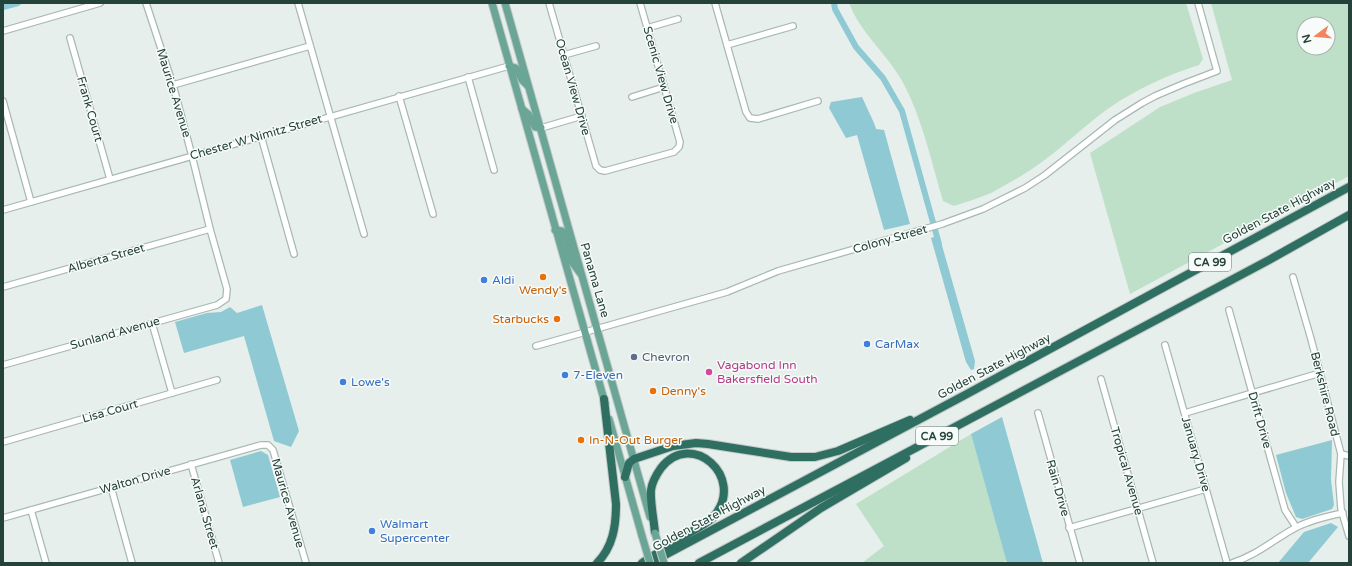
<svg xmlns="http://www.w3.org/2000/svg" width="1352" height="566" font-family="'Varela Round',sans-serif">
  <rect width="100%" height="100%" fill="#e6efeb"/>
  <g fill="#bfe0c8" fill-rule="evenodd">
    <path d="M849,3H1186L1203,59L1199,65C1167,75 1137,89 1109,108C1084,126 1061,149 1035,167C1022,176 1006,185 991,193C979,198 966,202 954,206L943,201C931,160 922,117 901,79C885,52 860,32 849,3Z"/>
    <path d="M1211,3H1349V176L1130,294L1090,153L1160,107L1194,93L1232,80ZM1304,24H1328V48H1304Z"/>
    <polygon points="971,434 1007,561 999,563 862,563 884,546 856,504"/>
  </g>
  <g fill="#8ec9d4">
    <polygon points="862,97 874,123 876,129 884,130 910,224 884,230 857,135 846,138 829,108 831,102"/>
    <polygon points="939,235 975,361 974,369 971,370 966,362 931,238"/>
    <polygon points="262,305 299,431 291,447 274,441 244,336 184,353 175,322 207,313 221,312 230,307 237,313"/>
    <polygon points="1002,417 1043,563 1007,563 971,434"/>
    <polygon points="1332,440 1331,480 1334,505 1332,509 1302,519 1296,517 1286,493 1276,455"/>
    <polygon points="261,451 268,455 280,497 243,507 230,460"/>
    <polygon points="1331,523 1338,527 1308,563 1278,563 1304,532"/>
  </g>
  <g fill="none" stroke-linecap="round" stroke-linejoin="round">
    <g stroke="#8ec9d4" stroke-width="6">
      <polyline points="834,3 835,9 856,47 883,78 902,111 939,244"/>
      <polyline points="3,7 18,3"/>
    </g>
    <g stroke="#a8b8b2" stroke-width="8">
      <g id="minor">
        <polyline points="298,3 364,234"/>
        <polyline points="549,3 596,166 600,170 605,171 674,152 679,147 680,142 640,3"/>
        <polyline points="715,3 746,112 750,118 758,119 818,101"/>
        <polyline points="647,28 678,19"/>
        <polyline points="3,31 100,3"/>
        <polyline points="70,38 110,179"/>
        <polyline points="727,45 793,26"/>
        <polyline points="564,55 596,46"/>
        <polyline points="468,77 494,170"/>
        <polyline points="173,85 310,46"/>
        <polyline points="399,96 433,214"/>
        <polyline points="632,97 664,87"/>
        <polyline points="3,101 31,202"/>
        <polyline points="541,128 582,116"/>
        <polyline points="261,136 294,254"/>
        <polyline points="3,210 509,66"/>
        <polyline points="1293,277 1311,339 1341,454 1339,482 1341,509 1349,536"/>
        <polyline points="3,287 210,229"/>
        <polyline points="1229,310 1285,510 1296,527"/>
        <polyline points="152,323 172,393"/>
        <polyline points="1165,345 1227,563"/>
        <polyline points="536,346 727,292 778,271 942,224 983,209 1025,188 1045,175 1115,120 1142,103 1155,96 1183,84 1217,71 1198,3"/>
        <polyline points="3,365 217,305 226,299 227,289 210,229 192,156 173,85 146,3"/>
        <polyline points="1101,379 1153,563"/>
        <polyline points="1038,413 1080,563"/>
        <polyline points="1185,413 1320,373"/>
        <polyline points="3,442 217,380"/>
        <polyline points="1341,454 1349,456"/>
        <polyline points="191,464 219,563"/>
        <polyline points="111,487 132,563"/>
        <polyline points="31,510 46,563"/>
        <polyline points="3,518 261,445 268,445 273,450 306,563"/>
        <polyline points="1069,528 1206,489"/>
        <path d="M1232,563C1257,555 1273,540 1295,528C1308,521 1328,516 1343,513"/>
      </g>
    </g>
    <g stroke="#c2cac8" stroke-width="9">
      <g id="major">
        <polyline points="492,3 605,403"/>
        <polyline points="505,3 650,517"/>
        <polyline points="509,66 516,68 522,80 527,85"/>
        <polyline points="522,109 529,115 535,127 541,128"/>
        <polyline points="555,230 562,231 564,233 572,262 580,273"/>
        <polyline points="609,419 642,536"/>
      </g>
    </g>
    <g stroke="#c2cac8" stroke-width="10">
      <g id="highway">
        <polyline points="625,477 629,463 634,459 673,446 696,443 708,444 791,457 815,457 838,451 910,420"/>
        <path d="M597,563C613,547 616,526 616,504L604,399"/>
        <path d="M642,563C657,553 673,544 688,534C697,528 709,523 715,515C745,477 692,429 661,468C656,475 652,482 651,490C650,501 654,521 655,533"/>
        <polyline points="650,563 965,395 1349,187"/>
        <polyline points="699,563 1269,260 1349,215"/>
        <polyline points="741,563 821,508 906,458"/>
      </g>
    </g>
    <use href="#minor" stroke="#fff" stroke-width="5.5"/>
    <use href="#major" stroke="#6aa596" stroke-width="7"/>
    <use href="#highway" stroke="#2f6f62" stroke-width="8"/>
    <g stroke="#c2cac8" stroke-width="9" stroke-linecap="butt">
      <g id="major-bridge">
        <polyline points="655,533 664,563"/>
        <polyline points="642,536 650,563"/>
      </g>
    </g>
    <use href="#major-bridge" stroke="#6aa596" stroke-width="7"/>
  </g>
  <g fill="#e8710a" stroke="#f7fbf9" stroke-width="1.5">
    <circle cx="543" cy="277" r="4"/>
    <circle cx="557" cy="319" r="4"/>
    <circle cx="653" cy="391" r="4"/>
    <circle cx="581" cy="440" r="4"/>
  </g>
  <g fill="#3f7fe0" stroke="#f7fbf9" stroke-width="1.5">
    <circle cx="484" cy="280" r="4"/>
    <circle cx="867" cy="344" r="4"/>
    <circle cx="565" cy="375" r="4"/>
    <circle cx="343" cy="382" r="4"/>
    <circle cx="372" cy="531" r="4"/>
  </g>
  <circle fill="#5c6f8a" stroke="#f7fbf9" stroke-width="1.5" cx="634" cy="357" r="4"/>
  <circle fill="#d1479c" stroke="#f7fbf9" stroke-width="1.5" cx="709" cy="372" r="4"/>
  <g text-anchor="middle" stroke-width="3" stroke-linejoin="round" paint-order="stroke">
    <g fill="#f7fbf9" stroke="#637a73" stroke-width="1">
      <rect x="1189" y="253" width="42" height="18" rx="3"/>
      <rect x="916" y="427" width="42" height="18" rx="3"/>
    </g>
    <g font-size="11" font-weight="bold" fill="#24423a">
      <text x="1210" y="266">CA 99</text>
      <text x="937" y="440">CA 99</text>
    </g>
    <g font-size="12" fill="#24423a" stroke="#f7fbf9">
      <text transform="translate(661 75) rotate(74)" y="4">Scenic View Drive</text>
      <text transform="translate(573 87) rotate(74)" y="4">Ocean View Drive</text>
      <text transform="translate(174 93) rotate(73)" y="4">Maurice Avenue</text>
      <text transform="translate(90 109) rotate(74)" y="4">Frank Court</text>
      <text transform="translate(256 137) rotate(-16)" y="4">Chester W Nimitz Street</text>
      <text transform="translate(1279 211) rotate(-28)" y="4">Golden State Highway</text>
      <text transform="translate(890 239) rotate(-16)" y="4">Colony Street</text>
      <text transform="translate(106 258) rotate(-16)" y="4">Alberta Street</text>
      <text transform="translate(595 280) rotate(74)" y="4">Panama Lane</text>
      <text transform="translate(115 333) rotate(-16)" y="4">Sunland Avenue</text>
      <text transform="translate(994 366) rotate(-28)" y="4">Golden State Highway</text>
      <text transform="translate(1325 394) rotate(76)" y="4">Berkshire Road</text>
      <text transform="translate(110 411) rotate(-16)" y="4">Lisa Court</text>
      <text transform="translate(1260 420) rotate(74)" y="4">Drift Drive</text>
      <text transform="translate(1196 454) rotate(74)" y="4">January Drive</text>
      <text transform="translate(1127 471) rotate(74)" y="4">Tropical Avenue</text>
      <text transform="translate(135 480) rotate(-16)" y="4">Walton Drive</text>
      <text transform="translate(1058 488) rotate(74)" y="4">Rain Drive</text>
      <text transform="translate(288 503) rotate(74)" y="4">Maurice Avenue</text>
      <text transform="translate(205 513) rotate(74)" y="4">Arlana Street</text>
      <text transform="translate(709 518) rotate(-28)" y="4">Golden State Highway</text>
    </g>
    <g font-size="12" fill="#366cbe" stroke="#f7fbf9" text-anchor="start">
      <text x="492" y="284">Aldi</text>
      <text x="875" y="348">CarMax</text>
      <text x="573" y="379">7-Eleven</text>
      <text x="351" y="386">Lowe's</text>
      <text x="380" y="528">Walmart<tspan x="380" dy="14">Supercenter</tspan></text>
    </g>
    <g font-size="12" fill="#c56008" stroke="#f7fbf9" text-anchor="start">
      <text x="543" y="294" text-anchor="middle">Wendy's</text>
      <text x="549" y="323" text-anchor="end">Starbucks</text>
      <text x="661" y="395">Denny's</text>
      <text x="589" y="444">In-N-Out Burger</text>
    </g>
    <g font-size="12" fill="#4e5e75" stroke="#f7fbf9" text-anchor="start">
      <text x="642" y="361">Chevron</text>
    </g>
    <g font-size="12" fill="#b23c85" stroke="#f7fbf9" text-anchor="start">
      <text x="717" y="369">Vagabond Inn<tspan x="717" dy="14">Bakersfield South</tspan></text>
    </g>
  </g>
  <rect width="1352" height="566" fill="none" stroke="#24423a" stroke-width="8"/>
  <g transform="translate(1316 36) rotate(254)"><circle r="19" fill="#f7fbf9" stroke="#a3b1ad"/>
  <path d="M0-3L7 15L0 10L-7 15Z" fill="#f4845f"/>
  <text y="-6" font-size="11" font-weight="bold" text-anchor="middle" fill="#24423a">N</text>
  </g>
</svg>
